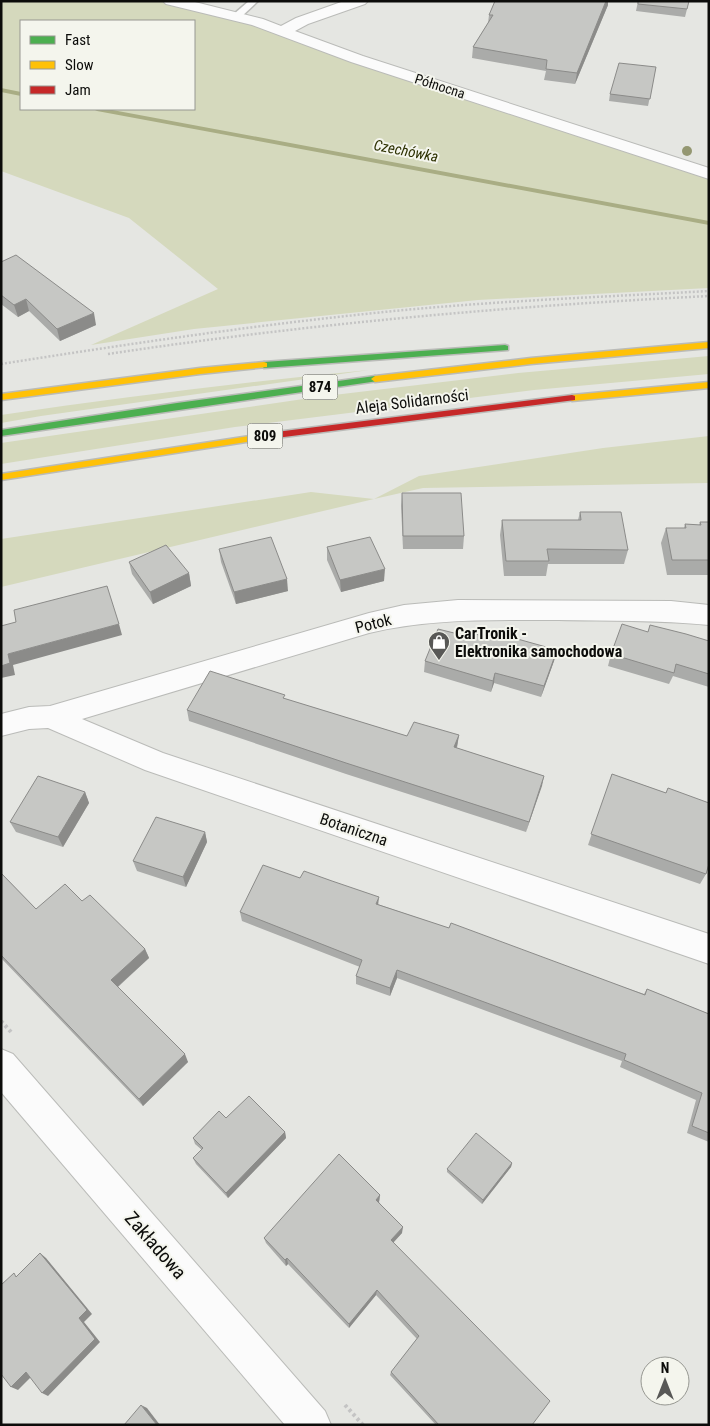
<svg xmlns="http://www.w3.org/2000/svg" width="710" height="1426" font-family="'Roboto Condensed',sans-serif">
  <rect width="100%" height="100%" fill="#e5e6e2"/>
  <g fill="#d5d9bd" fill-rule="evenodd">
    <path d="M1,1H158L243,20L709,178V288L478,300L194,329L91,345L218,289L129,218L1,171ZM21,21H194V109H21Z"/>
    <polygon points="709,356 709,374 534,390 235,427 1,464 1,443 317,397 518,373"/>
    <path d="M369,370L41,416L1,423V415C123,397 246,382 369,370Z"/>
    <polygon points="709,436 709,483 423,488 374,499 1,587 1,539 311,492 374,499 419,476 603,448"/>
  </g>
  <g fill="none" stroke-linecap="round" stroke-linejoin="round">
    <g fill="#a9ad84" fill-rule="evenodd">
      <polygon points="1,88 21,92 21,96 1,92"/>
      <polygon points="93,109 107,109 709,221 709,225 97,111"/>
    </g>
    <g stroke="#babbb8" stroke-width="3">
      <polygon id="lane" points="249,1 258,1 240,18 234,18 234,14"/>
    </g>
    <g stroke="#babbb8" stroke-width="2">
      <g id="street">
        <polygon points="163,1 191,1 263,19 281,26 296,18 344,1 368,1 365,4 308,24 295,31 363,56 709,168 709,179 351,62 252,25 166,4"/>
        <path d="M458,600L671,601L709,605V625C659,620 609,621 559,620C495,620 432,618 369,633L82,719L163,753L709,934V964L145,770L48,728L29,729L1,736V714L29,707L50,706L369,613L404,605Z"/>
        <polygon points="1,1049 13,1054 325,1411 331,1425 285,1425 1,1092"/>
      </g>
    </g>
    <g stroke="#babbb8" stroke-width="3">
      <g id="fast">
        <polygon points="505,345 508,346 508,350 264,368 260,365 264,362"/>
        <polygon points="375,376 379,379 378,381 1,436 1,430 177,403"/>
      </g>
    </g>
    <g stroke="#babbb8" stroke-width="3">
      <g id="slow">
        <polygon points="709,342 709,348 531,364 375,382 371,379 375,376 531,358"/>
        <polygon points="264,362 267,363 267,367 200,374 1,400 1,394 200,368"/>
        <polygon points="709,382 709,388 572,401 567,398 572,395"/>
        <polygon points="276,432 281,435 279,437 1,480 1,474"/>
      </g>
    </g>
    <g stroke="#babbb8" stroke-width="3">
      <polygon id="jam" points="572,395 575,396 575,400 276,438 271,435 276,432"/>
    </g>
    <g stroke="#c4c4c4" stroke-width="2.5" stroke-dasharray="2 2" stroke-linecap="butt">
      <path d="M108,354C307,324 508,306 709,296"/>
      <path d="M1,364C128,344 256,325 384,312C492,301 601,297 709,291"/>
    </g>
    <g stroke="#c4c4c4" stroke-width="4" stroke-dasharray="3 3" stroke-linecap="butt">
      <polyline points="1,1021 11,1032"/>
      <polyline points="345,1405 363,1425"/>
    </g>
    <use href="#lane" fill="#fbfbfb" fill-rule="evenodd"/>
    <use href="#street" fill="#fbfbfb" fill-rule="evenodd"/>
    <use href="#fast" fill="#4caf50" fill-rule="evenodd"/>
    <use href="#slow" fill="#ffc107" fill-rule="evenodd"/>
    <use href="#jam" fill="#c62828" fill-rule="evenodd"/>
  </g>
  <circle fill="#949771" cx="687" cy="151" r="5"/>
  <g fill="#aaaba9">
    <polygon points="495,1 608,1 608,5 575,84 544,80 546,71 472,58 473,47 488,23 489,15"/>
    <polygon points="638,1 689,1 685,17 636,11"/>
    <polygon points="656,67 648,106 609,101 610,94"/>
    <polygon points="1,262 96,325 60,341 29,311 18,317 1,304"/>
    <polygon points="402,493 464,536 463,549 403,549 401,506"/>
    <polygon points="580,512 628,550 624,564 548,564 546,576 504,576 500,535 502,520 578,520"/>
    <polygon points="700,522 709,522 709,575 667,575 661,543 666,528 684,528 685,524 699,525"/>
    <polygon points="327,547 384,581 341,592 327,560"/>
    <polygon points="219,549 288,591 236,604 221,562"/>
    <polygon points="129,562 189,573 191,586 153,604 132,574"/>
    <polygon points="647,632 709,641 709,687 673,676 669,684 608,666 611,654"/>
    <polygon points="458,634 494,639 557,650 554,661 541,697 494,683 491,692 424,672 425,661"/>
    <polygon points="285,699 407,736 459,735 457,748 544,776 526,832 346,774 189,721 187,710"/>
    <polygon points="612,774 666,793 668,788 706,874 700,884 588,845"/>
    <polygon points="85,792 89,803 63,847 16,832 10,822"/>
    <polygon points="205,832 207,842 186,887 137,871 133,861"/>
    <polygon points="1,873 36,909 82,901 145,949 149,958 118,987 188,1062 143,1106 1,958"/>
    <polygon points="300,878 644,994 647,989 709,1014 709,1142 687,1133 696,1100 620,1067 622,1061 397,978 390,996 356,984 356,976 360,967 242,921 240,912"/>
    <polygon points="226,1118 285,1132 286,1138 228,1198 196,1164 193,1158 202,1150 195,1144 193,1138"/>
    <polygon points="512,1163 511,1167 482,1204 447,1172 447,1169"/>
    <polygon points="380,1195 379,1202 402,1233 393,1243 532,1425 436,1425 390,1375 391,1372 417,1339 376,1295 349,1328 288,1264 286,1266 266,1243 264,1238"/>
  </g>
  <g fill="#8b8b89">
    <polygon points="606,1 608,1 608,5 575,84 577,73"/>
    <polygon points="26,299 29,311 18,317 14,305"/>
    <polygon points="94,313 96,325 60,341 57,329"/>
    <polygon points="385,569 384,581 341,592 340,580"/>
    <polygon points="189,573 191,586 153,604 150,592"/>
    <polygon points="287,579 288,591 236,604 234,592"/>
    <polygon points="119,624 122,635 13,665 15,675 1,678 1,666 8,654"/>
    <polygon points="557,650 554,661 541,697 544,686"/>
    <polygon points="495,673 494,683 491,692 493,681"/>
    <polygon points="459,735 457,746 452,758 454,747"/>
    <polygon points="544,776 542,786 526,832 529,822"/>
    <polygon points="85,792 89,803 63,847 58,837"/>
    <polygon points="205,832 207,842 186,887 183,877"/>
    <polygon points="379,897 378,906 376,904"/>
    <polygon points="145,949 149,958 115,989 111,980"/>
    <polygon points="397,970 397,978 390,996 390,988"/>
    <polygon points="185,1054 188,1062 143,1106 139,1099"/>
    <polygon points="285,1132 286,1138 228,1198 226,1193"/>
    <polygon points="512,1163 511,1167 482,1204 483,1200"/>
    <polygon points="380,1195 379,1202 376,1206 376,1200"/>
    <polygon points="403,1227 402,1233 390,1246 391,1240"/>
    <polygon points="40,1253 46,1258 92,1314 84,1322 100,1342 48,1396 42,1393 79,1318"/>
    <polygon points="287,1258 288,1264 286,1266 285,1260"/>
    <polygon points="377,1290 376,1295 349,1328 349,1324"/>
    <polygon points="26,1372 33,1375 18,1390 11,1387"/>
    <polygon points="141,1405 147,1408 160,1425 157,1425"/>
  </g>
  <g fill="#c6c7c4" stroke="#8b8b89">
    <polygon points="495,1 606,1 577,73 546,69 547,60 473,47 493,15 489,15"/>
    <polygon points="638,1 689,1 687,9 638,4"/>
    <polygon points="619,63 656,67 650,99 610,94"/>
    <polygon points="16,255 94,313 57,329 26,299 14,305 1,295 1,262"/>
    <polygon points="402,493 461,493 464,536 403,536"/>
    <polygon points="580,512 621,512 628,550 547,549 549,561 506,561 502,520 581,520"/>
    <polygon points="700,522 709,522 709,560 672,560 666,528 686,528 685,524 701,525"/>
    <polygon points="271,537 287,579 234,592 219,549"/>
    <polygon points="370,537 385,569 340,580 327,547"/>
    <polygon points="166,545 189,573 150,592 129,562"/>
    <polygon points="107,586 119,624 8,654 10,663 1,666 1,626 16,622 14,610"/>
    <polygon points="622,624 648,632 650,625 686,634 709,641 709,674 676,664 674,673 611,654"/>
    <polygon points="438,629 458,634 460,630 494,639 496,633 557,650 544,686 495,673 493,681 425,661"/>
    <polygon points="210,671 285,695 283,698 407,736 414,722 459,735 454,747 544,776 529,822 346,763 187,710"/>
    <polygon points="612,774 666,793 668,788 709,803 709,864 706,874 591,834"/>
    <polygon points="38,776 85,792 58,837 10,822"/>
    <polygon points="156,817 205,832 183,877 133,861"/>
    <polygon points="263,865 300,878 304,871 332,881 379,897 376,904 449,928 451,923 645,995 647,989 709,1014 709,1133 692,1126 702,1093 624,1060 626,1054 397,970 390,988 356,976 362,960 240,912"/>
    <polygon points="1,873 36,909 65,884 82,901 90,895 145,949 111,980 185,1054 139,1099 1,955"/>
    <polygon points="249,1096 285,1132 226,1193 193,1158 203,1148 193,1138 219,1111 226,1118"/>
    <polygon points="476,1133 512,1163 483,1200 447,1169"/>
    <polygon points="339,1154 380,1195 376,1200 403,1227 391,1240 550,1401 532,1425 439,1425 391,1372 419,1336 377,1290 349,1324 287,1258 285,1260 264,1238"/>
    <polygon points="40,1253 87,1310 79,1318 95,1339 42,1393 26,1372 11,1387 1,1374 1,1285 14,1273 16,1277"/>
    <polygon points="141,1405 157,1425 124,1425"/>
  </g>
  <defs>
    <g id="shop-pin" transform="scale(1.125)"><path d="M0 17L-7.5 6A9.5 9.5 0 1 1 7.5 6Z" fill="#585856" stroke="#f4f5ed"/><path d="M-5-2.5h2.3a2.7 3.5 0 0 1 5.4 0H5L5.5 6h-11ZM-1.5-2.5h3a1.5 2.3 0 0 0-3 0Z" fill="#fff"/></g>
  </defs>
  <g fill-rule="evenodd">
    <use href="#shop-pin" x="439" y="642"/>
  </g>
  <g text-anchor="middle" stroke-width="4" stroke-linejoin="round" paint-order="stroke">
    <g font-size="14" fill="#0c0c0a" stroke="#f4f5ed">
      <text transform="translate(440 86) rotate(18)" y="5">Północna</text>
    </g>
    <g font-size="15" font-style="italic" fill="#2d3102" stroke="#f4f5ed">
      <text transform="translate(406 151) rotate(11)" y="5">Czechówka</text>
    </g>
    <g fill="#f4f5ed" stroke="#52524e" stroke-width="1">
      <rect x="302.5" y="374.5" width="35" height="25" rx="4"/>
      <rect x="247.5" y="423.5" width="35" height="25" rx="4"/>
    </g>
    <g font-size="15" font-weight="bold" fill="#0c0c0a">
      <text x="320" y="392">874</text>
      <text x="265" y="441">809</text>
    </g>
    <g font-size="16" fill="#0c0c0a" stroke="#f4f5ed">
      <text transform="translate(412 401) rotate(-7)" y="6">Aleja Solidarności</text>
      <text transform="translate(373 623) rotate(-14)" y="6">Potok</text>
      <text transform="translate(354 829) rotate(19)" y="6">Botaniczna</text>
    </g>
    <g font-size="16" font-weight="bold" fill="#0c0c0a" stroke="#f4f5ed" text-anchor="start">
      <text x="455" y="639">CarTronik -<tspan x="455" dy="18">Elektronika samochodowa</tspan></text>
    </g>
    <g font-size="19" fill="#0c0c0a" stroke="#f4f5ed">
      <text transform="translate(156 1245) rotate(49)" y="7">Zakładowa</text>
    </g>
  </g>
  <rect width="710" height="1426" fill="none" stroke="#0c0c0a" stroke-width="5"/>
  <rect x="20" y="20" width="175" height="90" fill="#f4f5ed" stroke="#979892"/>
  <rect x="30" y="36" width="25" height="8" fill="#4caf50" stroke="#979892"/>
  <text x="65" y="45" font-size="15" fill="#0c0c0a">Fast</text>
  <rect x="30" y="61" width="25" height="8" fill="#ffc107" stroke="#979892"/>
  <text x="65" y="70" font-size="15" fill="#0c0c0a">Slow</text>
  <rect x="30" y="86" width="25" height="8" fill="#c62828" stroke="#979892"/>
  <text x="65" y="95" font-size="15" fill="#0c0c0a">Jam</text>
  <g transform="translate(665 1381)"><circle r="24" fill="#f4f5ed" stroke="#979892"/>
  <path d="M0-4L9 19L0 12L-9 19Z" fill="#585856"/>
  <text y="-8" font-size="14" font-weight="bold" text-anchor="middle" fill="#0c0c0a">N</text>
  </g>
</svg>
